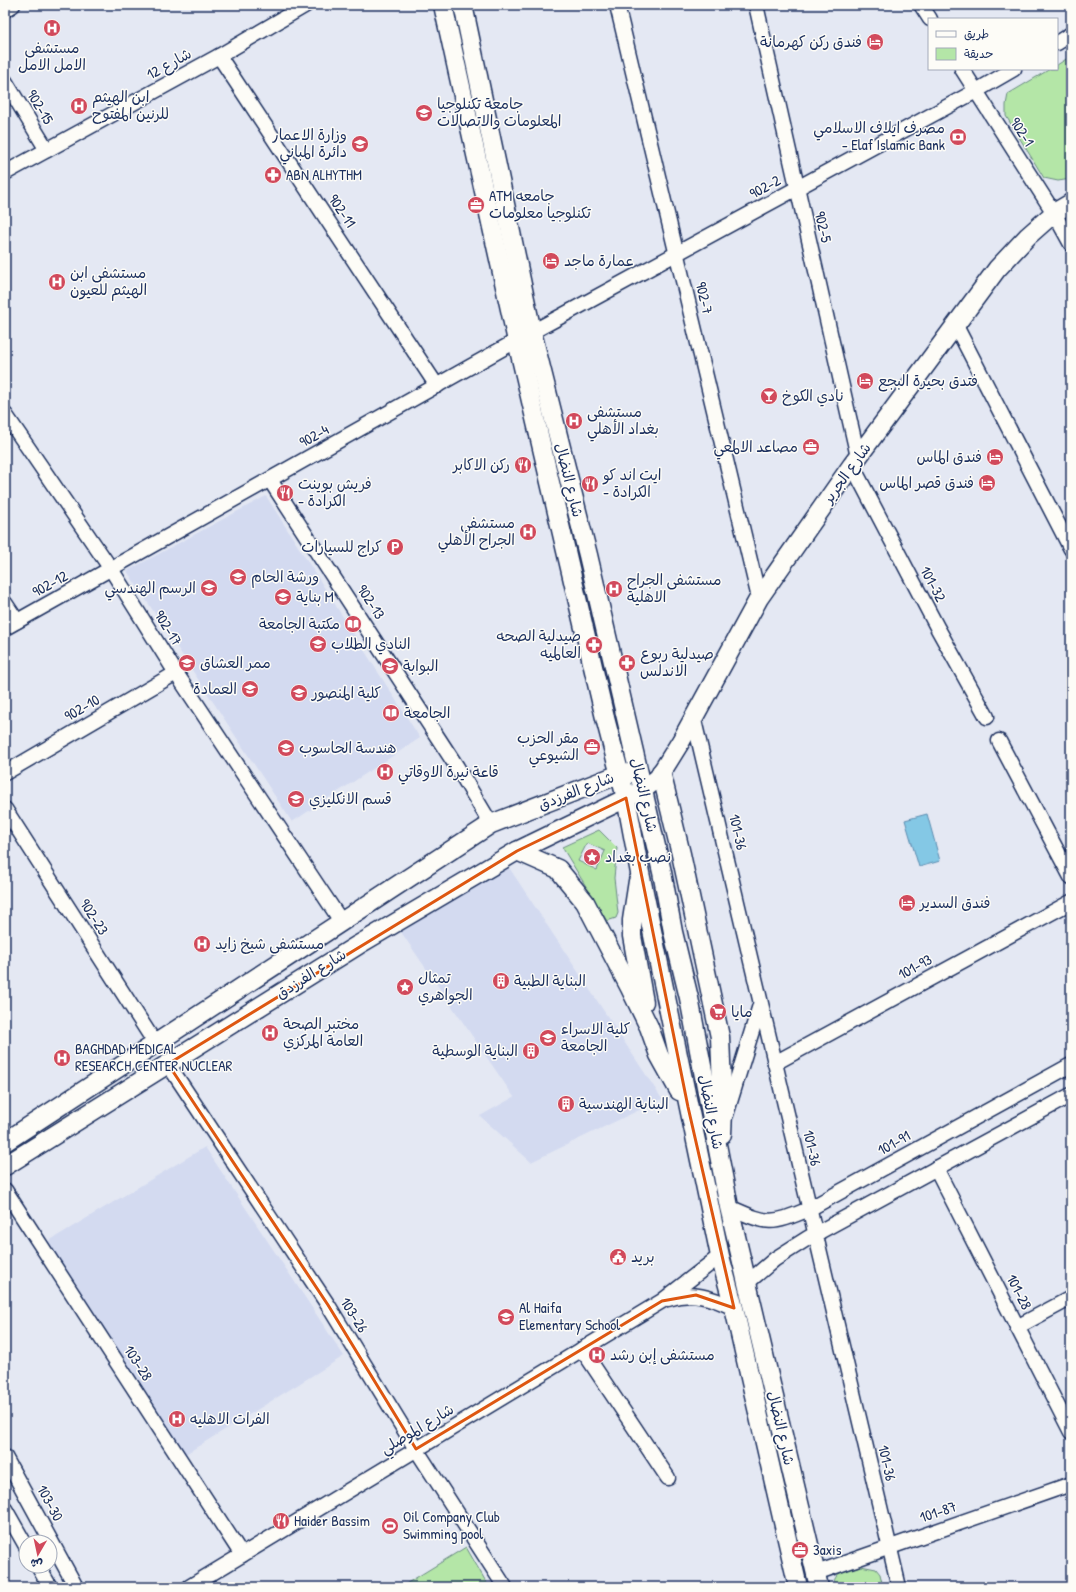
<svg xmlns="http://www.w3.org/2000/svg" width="1076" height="1592" font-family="'Patrick Hand','Playpen Sans Arabic',sans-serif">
  <rect width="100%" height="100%" fill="#e4e8f3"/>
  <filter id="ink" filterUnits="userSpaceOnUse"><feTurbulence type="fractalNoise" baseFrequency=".025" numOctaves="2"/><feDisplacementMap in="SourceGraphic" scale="8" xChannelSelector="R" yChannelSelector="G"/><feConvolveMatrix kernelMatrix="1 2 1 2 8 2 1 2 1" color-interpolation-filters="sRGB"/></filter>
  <g filter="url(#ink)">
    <g fill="#d3daf0">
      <polygon points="266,496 420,738 292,822 127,571"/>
      <polygon points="508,866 662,1099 531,1162 480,1116 514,1097 401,932 502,867"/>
      <polygon points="205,1147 344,1356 184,1455 47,1242"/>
    </g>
    <g fill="#b4e6a7" stroke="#688a82" fill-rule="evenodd">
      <polygon points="1071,56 1071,179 1058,181 1044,178 1006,116 1006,105 1008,94 1050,69 1057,69 1057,65"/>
      <path d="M599,830L617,848L614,878L618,913L616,918L607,921L562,847ZM587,843L605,851L597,870L578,861Z"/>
      <polygon points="466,1547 489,1587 401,1587"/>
      <path d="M861,1566L876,1569L880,1574L883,1587H834C832,1571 849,1569 861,1566Z"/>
    </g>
    <polygon fill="#84c8e5" stroke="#5a8baf" points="927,814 940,861 919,867 905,820"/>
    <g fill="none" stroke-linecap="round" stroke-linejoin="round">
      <g stroke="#1b2f5e" stroke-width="17">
        <g id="minor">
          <polyline points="617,5 759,598"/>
          <polyline points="756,5 858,457"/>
          <polyline points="921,5 930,19"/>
          <polyline points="5,10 13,5"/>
          <polyline points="1057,43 1071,34"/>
          <polyline points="219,56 437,386"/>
          <polyline points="962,69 1054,213 1071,244"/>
          <polyline points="5,81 47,150"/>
          <polyline points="5,173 219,56 306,5"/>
          <polyline points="956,326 1071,549"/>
          <polyline points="5,414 111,569 176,673 341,921"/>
          <polyline points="852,465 938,629 987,717"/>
          <polyline points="270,480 457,767 491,824"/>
          <polyline points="5,603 17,621"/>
          <polyline points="5,628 532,332 976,91 1014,69"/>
          <polyline points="693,716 899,1587"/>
          <polyline points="999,741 1071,877"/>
          <polyline points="5,773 176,673"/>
          <polyline points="5,809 155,1043"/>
          <polyline points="775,1063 1071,902"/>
          <polyline points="168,1064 328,1305 416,1449 505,1587"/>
          <polyline points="726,1115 760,1005"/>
          <polyline points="936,1168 1071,1432"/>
          <polyline points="5,1190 242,1555"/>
          <path d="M729,1207C768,1224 769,1226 809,1209L1071,1065"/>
          <polyline points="747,1283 775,1259 808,1238 1071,1095"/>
          <path d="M668,1299C692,1291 711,1297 734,1308"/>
          <polyline points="1017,1327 1071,1298"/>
          <polyline points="582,1349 668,1478"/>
          <polyline points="5,1457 76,1587"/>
          <polyline points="5,1509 26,1546"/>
          <polyline points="38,1566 50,1587"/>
          <polyline points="816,1573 1071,1484"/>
          <polyline points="189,1587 662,1301 720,1256"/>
        </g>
      </g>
      <g stroke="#1b2f5e" stroke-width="21">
        <g id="major">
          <polyline points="443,5 517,341 605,718 626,798 640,873 720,1256 734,1308 798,1587"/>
          <polyline points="463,5 532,332 588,555 662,872 673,932 689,998 729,1207 819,1587"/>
          <polyline points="661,772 681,854 720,1037 723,1111 722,1134"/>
          <polyline points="517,851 558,869 585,902 630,988 649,1027 659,1055 679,1091"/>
          <polyline points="638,881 632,920 632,936 644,1002"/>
          <polyline points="5,1142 491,824 620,774 631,773"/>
          <polyline points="5,1166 358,945 517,851 643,790 658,778 681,741 759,598 852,465 997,269 1028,236 1054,213 1071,203"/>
        </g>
      </g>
      <use href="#minor" stroke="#fdfcf7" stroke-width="14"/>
      <use href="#major" stroke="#fdfcf7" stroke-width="18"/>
    </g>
  </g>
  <path fill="none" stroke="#de5710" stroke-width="3" stroke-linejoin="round" d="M626,798L688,1107L734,1308L696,1295L662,1301L416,1449L328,1305L168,1064L517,851Z"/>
  <defs>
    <g id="hospital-disc" transform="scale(0.9)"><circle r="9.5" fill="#d1495b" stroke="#fdfcf7"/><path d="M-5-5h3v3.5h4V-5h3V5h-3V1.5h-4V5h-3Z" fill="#fff"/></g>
    <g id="hotel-disc" transform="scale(0.9)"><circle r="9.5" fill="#d1495b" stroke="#fdfcf7"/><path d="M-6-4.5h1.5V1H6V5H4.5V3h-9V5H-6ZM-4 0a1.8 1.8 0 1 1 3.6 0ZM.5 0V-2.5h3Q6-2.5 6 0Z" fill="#fff"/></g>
    <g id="university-disc" transform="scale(0.9)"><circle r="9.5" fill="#d1495b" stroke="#fdfcf7"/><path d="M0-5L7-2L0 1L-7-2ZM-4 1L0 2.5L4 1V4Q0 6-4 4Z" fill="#fff"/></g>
    <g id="bank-disc" transform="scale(0.9)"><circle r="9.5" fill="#d1495b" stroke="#fdfcf7"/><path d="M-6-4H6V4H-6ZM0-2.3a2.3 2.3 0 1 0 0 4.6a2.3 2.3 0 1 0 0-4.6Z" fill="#fff"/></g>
    <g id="pharmacy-disc" transform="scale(0.9)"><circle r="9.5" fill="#d1495b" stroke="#fdfcf7"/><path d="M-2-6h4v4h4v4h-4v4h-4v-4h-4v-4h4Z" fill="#fff"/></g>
    <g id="office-disc" transform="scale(0.9)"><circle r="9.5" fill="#d1495b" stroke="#fdfcf7"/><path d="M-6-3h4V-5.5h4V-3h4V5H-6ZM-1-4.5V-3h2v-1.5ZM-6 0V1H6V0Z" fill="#fff"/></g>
    <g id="bar-disc" transform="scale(0.9)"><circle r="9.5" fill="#d1495b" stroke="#fdfcf7"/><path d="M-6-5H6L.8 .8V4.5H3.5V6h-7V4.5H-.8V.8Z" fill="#fff"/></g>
    <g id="restaurant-disc" transform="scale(0.9)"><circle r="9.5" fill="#d1495b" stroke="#fdfcf7"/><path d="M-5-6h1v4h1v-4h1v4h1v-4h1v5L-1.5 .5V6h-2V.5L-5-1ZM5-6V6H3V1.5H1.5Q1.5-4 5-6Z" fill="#fff"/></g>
    <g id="parking-disc" transform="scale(0.9)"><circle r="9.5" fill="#d1495b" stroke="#fdfcf7"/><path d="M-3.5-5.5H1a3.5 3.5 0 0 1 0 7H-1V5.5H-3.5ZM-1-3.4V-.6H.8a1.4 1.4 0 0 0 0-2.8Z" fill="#fff"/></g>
    <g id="library-disc" transform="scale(0.9)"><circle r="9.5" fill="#d1495b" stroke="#fdfcf7"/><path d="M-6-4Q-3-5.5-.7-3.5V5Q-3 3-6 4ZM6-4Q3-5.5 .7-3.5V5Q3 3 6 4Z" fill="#fff"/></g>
    <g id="sight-disc" transform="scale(0.9)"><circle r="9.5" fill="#d1495b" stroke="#fdfcf7"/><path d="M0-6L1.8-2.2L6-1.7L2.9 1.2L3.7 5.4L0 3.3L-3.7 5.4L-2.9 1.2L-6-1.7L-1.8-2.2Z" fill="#fff"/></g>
    <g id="building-disc" transform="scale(0.9)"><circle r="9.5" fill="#d1495b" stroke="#fdfcf7"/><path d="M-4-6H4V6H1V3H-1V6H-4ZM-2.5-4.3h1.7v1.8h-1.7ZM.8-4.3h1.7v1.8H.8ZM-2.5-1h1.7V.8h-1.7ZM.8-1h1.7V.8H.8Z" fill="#fff"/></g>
    <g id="supermarket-disc" transform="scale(0.9)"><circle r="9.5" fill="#d1495b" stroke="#fdfcf7"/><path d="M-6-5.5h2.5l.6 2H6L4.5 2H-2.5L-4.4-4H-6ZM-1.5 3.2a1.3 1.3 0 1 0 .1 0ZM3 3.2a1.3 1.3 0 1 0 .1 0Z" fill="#fff"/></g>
    <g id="civic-disc" transform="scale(0.9)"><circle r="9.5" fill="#d1495b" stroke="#fdfcf7"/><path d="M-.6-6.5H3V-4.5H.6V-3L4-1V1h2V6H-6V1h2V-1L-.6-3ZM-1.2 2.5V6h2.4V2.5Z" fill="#fff"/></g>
    <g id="school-disc" transform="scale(0.9)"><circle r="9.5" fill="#d1495b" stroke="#fdfcf7"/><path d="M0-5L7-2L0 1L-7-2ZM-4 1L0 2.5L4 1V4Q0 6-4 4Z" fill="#fff"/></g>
    <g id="stadium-disc" transform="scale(0.9)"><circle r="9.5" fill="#d1495b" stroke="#fdfcf7"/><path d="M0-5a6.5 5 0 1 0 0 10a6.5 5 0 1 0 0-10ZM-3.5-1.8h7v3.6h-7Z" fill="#fff"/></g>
  </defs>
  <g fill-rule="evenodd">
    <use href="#hospital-disc" x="52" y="28"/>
    <use href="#hotel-disc" x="875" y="42"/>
    <use href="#hospital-disc" x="79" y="106"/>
    <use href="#university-disc" x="424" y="113"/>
    <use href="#bank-disc" x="958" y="137"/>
    <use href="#university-disc" x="360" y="144"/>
    <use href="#pharmacy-disc" x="273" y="175"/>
    <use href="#office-disc" x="476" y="205"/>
    <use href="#hotel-disc" x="551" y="261"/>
    <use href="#hospital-disc" x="57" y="282"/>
    <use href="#hotel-disc" x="865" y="381"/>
    <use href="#bar-disc" x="769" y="396"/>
    <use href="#hospital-disc" x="574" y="421"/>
    <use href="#office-disc" x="811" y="447"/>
    <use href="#hotel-disc" x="995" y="457"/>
    <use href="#restaurant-disc" x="523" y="465"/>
    <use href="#hotel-disc" x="987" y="483"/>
    <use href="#restaurant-disc" x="590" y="484"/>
    <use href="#restaurant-disc" x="285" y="493"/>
    <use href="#hospital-disc" x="528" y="532"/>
    <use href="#parking-disc" x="395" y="547"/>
    <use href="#university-disc" x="238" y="577"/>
    <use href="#university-disc" x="209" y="588"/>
    <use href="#hospital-disc" x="614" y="589"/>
    <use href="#university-disc" x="283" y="597"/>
    <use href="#library-disc" x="353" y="624"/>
    <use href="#university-disc" x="318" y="644"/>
    <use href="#pharmacy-disc" x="594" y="645"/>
    <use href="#university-disc" x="187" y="663"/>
    <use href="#pharmacy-disc" x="627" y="663"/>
    <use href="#university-disc" x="390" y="666"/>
    <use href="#university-disc" x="250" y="689"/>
    <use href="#university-disc" x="299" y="693"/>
    <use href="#library-disc" x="391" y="713"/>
    <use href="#office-disc" x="592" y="747"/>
    <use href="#university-disc" x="286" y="748"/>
    <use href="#hospital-disc" x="385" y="772"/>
    <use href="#university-disc" x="296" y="799"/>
    <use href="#sight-disc" x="592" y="857"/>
    <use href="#hotel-disc" x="907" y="903"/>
    <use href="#hospital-disc" x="202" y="944"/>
    <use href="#building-disc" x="501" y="981"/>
    <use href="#sight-disc" x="405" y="987"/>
    <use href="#supermarket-disc" x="718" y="1012"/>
    <use href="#hospital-disc" x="270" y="1033"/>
    <use href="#university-disc" x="548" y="1038"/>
    <use href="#building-disc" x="531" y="1051"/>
    <use href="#hospital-disc" x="62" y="1058"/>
    <use href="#building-disc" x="566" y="1104"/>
    <use href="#civic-disc" x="618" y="1257"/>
    <use href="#school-disc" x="506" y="1317"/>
    <use href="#hospital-disc" x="597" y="1355"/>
    <use href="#hospital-disc" x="177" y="1419"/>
    <use href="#restaurant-disc" x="281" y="1521"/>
    <use href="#stadium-disc" x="390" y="1526"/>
    <use href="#office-disc" x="800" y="1550"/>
  </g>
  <g text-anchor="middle" stroke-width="3" stroke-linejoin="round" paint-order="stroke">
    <g font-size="15" fill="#1b2f5e" stroke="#fdfcf7" text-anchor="start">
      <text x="862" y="47" text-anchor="end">فندق ركن كهرمانة</text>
      <text x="52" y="53" text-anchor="middle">مستشفى<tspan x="52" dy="17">الامل الامل</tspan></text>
      <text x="92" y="102">ابن الهيثم<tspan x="92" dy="17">للرنين المفتوح</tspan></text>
      <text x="437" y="109">جامعة تكنلوجيا<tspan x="437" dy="17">المعلومات والاتصالات</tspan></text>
      <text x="945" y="133" text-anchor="end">مصرف ايلاف الاسلامي<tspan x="945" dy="17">- Elaf Islamic Bank</tspan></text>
      <text x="347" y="140" text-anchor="end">وزارة الاعمار<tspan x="347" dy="17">دائرة المباني</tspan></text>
      <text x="286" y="180">ABN ALHYTHM</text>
      <text x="489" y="201">ATM جامعه<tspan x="489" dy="17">تكنلوجيا معلومات</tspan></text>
      <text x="564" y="266">عمارة ماجد</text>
      <text x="70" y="278">مستشفى ابن<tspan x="70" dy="17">الهيثم للعيون</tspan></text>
      <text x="878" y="386">فتدق بحيرة البجع</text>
      <text x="782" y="401">نادي الكوخ</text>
      <text x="587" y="417">مستشفى<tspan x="587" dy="17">بغداد الأهلي</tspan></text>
      <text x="798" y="452" text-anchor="end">مصاعد الالمعي</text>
      <text x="982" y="462" text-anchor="end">فندق الماس</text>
      <text x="510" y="470" text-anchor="end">ركن الاكابر</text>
      <text x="603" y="480">ايت اند كو<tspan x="603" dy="17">- الكرادة</tspan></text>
      <text x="974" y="488" text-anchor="end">فندق قصر الماس</text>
      <text x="298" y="489">فريش بوينت<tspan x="298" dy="17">- الكرادة</tspan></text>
      <text x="515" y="528" text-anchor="end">مستشفى<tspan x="515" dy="17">الجراح الأهلي</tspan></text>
      <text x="382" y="552" text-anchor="end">كراج للسيارات</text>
      <text x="251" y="582">ورشة الحام</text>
      <text x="627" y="585">مستشفى الجراح<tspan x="627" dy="17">الاهلية</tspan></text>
      <text x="196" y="593" text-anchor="end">الرسم الهندسي</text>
      <text x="296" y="602">بناية M</text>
      <text x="340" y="629" text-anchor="end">مكتبة الجامعة</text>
      <text x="581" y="641" text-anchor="end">صيدلية الصحه<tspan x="581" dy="17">العالميه</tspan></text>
      <text x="331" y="649">النادي الطلاب</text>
      <text x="640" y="659">صيدلية ربوع<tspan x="640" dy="17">الاندلس</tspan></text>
      <text x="200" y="668">ممر العشاق</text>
      <text x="403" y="671">البوابة</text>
      <text x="237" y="694" text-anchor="end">العمادة</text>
      <text x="312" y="698">كلية المنصور</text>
      <text x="404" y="718">الجامعة</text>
      <text x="579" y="743" text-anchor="end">مقر الحزب<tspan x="579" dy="17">الشيوعي</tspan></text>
      <text x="299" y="753">هندسة الحاسوب</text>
      <text x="398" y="777">قاعة نيرة الاوقاتي</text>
      <text x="309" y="804">قسم الانكليزي</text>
      <text x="605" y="862">نصب بغداد</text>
      <text x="920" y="908">فندق السدير</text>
      <text x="215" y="949">مستشفى شيخ زايد</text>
      <text x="418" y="983">تمثال<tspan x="418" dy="17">الجواهري</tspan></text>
      <text x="514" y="986">البناية الطبية</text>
      <text x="731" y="1017">مايا</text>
      <text x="283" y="1029">مختبر الصحة<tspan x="283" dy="17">العامة المركزي</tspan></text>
      <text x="561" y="1034">كلية الاسراء<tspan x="561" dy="17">الجامعة</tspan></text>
      <text x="75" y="1054">BAGHDAD MEDICAL<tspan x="75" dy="17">RESEARCH CENTER NUCLEAR</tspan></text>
      <text x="518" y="1056" text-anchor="end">البناية الوسطية</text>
      <text x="579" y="1109">البناية الهندسية</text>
      <text x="631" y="1262">بريد</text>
      <text x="519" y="1313">Al Haifa<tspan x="519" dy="17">Elementary School</tspan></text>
      <text x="610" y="1360">مستشفى إبن رشد</text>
      <text x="190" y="1424">الفرات الاهليه</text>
      <text x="403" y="1522">Oil Company Club<tspan x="403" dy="17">Swimming pool</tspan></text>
      <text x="294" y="1526">Haider Bassim</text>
      <text x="813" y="1555">3axis</text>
    </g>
    <g font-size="15" fill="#1b2f5e" stroke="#fdfcf7">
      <text transform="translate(169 64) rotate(-29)" y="5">شارع 12</text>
      <text transform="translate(40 107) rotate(59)" y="5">902-15</text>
      <text transform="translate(1022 132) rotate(57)" y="5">902-1</text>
      <text transform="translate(765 187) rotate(-29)" y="5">902-2</text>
      <text transform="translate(342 211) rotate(56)" y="5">902-11</text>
      <text transform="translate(823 227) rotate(77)" y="5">902-5</text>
      <text transform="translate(704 298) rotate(77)" y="5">902-7</text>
      <text transform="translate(314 436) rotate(-29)" y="5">902-4</text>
      <text transform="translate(847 473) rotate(-54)" y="5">شارع الجرير</text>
      <text transform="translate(569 480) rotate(76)" y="5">شارع النضال</text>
      <text transform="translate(50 584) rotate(-29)" y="5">902-12</text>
      <text transform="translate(933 584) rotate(62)" y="5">101-32</text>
      <text transform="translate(371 602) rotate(57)" y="5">902-13</text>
      <text transform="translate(168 628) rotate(58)" y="5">902-17</text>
      <text transform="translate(82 708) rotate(-30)" y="5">902-10</text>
      <text transform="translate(576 791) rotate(-21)" y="5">شارع الفرزدق</text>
      <text transform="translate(644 795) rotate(77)" y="5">شارع النضال</text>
      <text transform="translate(738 832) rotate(77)" y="5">101-36</text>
      <text transform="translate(94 917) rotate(57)" y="5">902-23</text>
      <text transform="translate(915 967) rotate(-29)" y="5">101-93</text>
      <text transform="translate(311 974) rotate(-32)" y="5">شارع الفرزدق</text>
      <text transform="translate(711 1112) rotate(79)" y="5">شارع النضال</text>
      <text transform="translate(894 1143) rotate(-29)" y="5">101-91</text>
      <text transform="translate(812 1148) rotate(77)" y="5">101-36</text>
      <text transform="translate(1019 1292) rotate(63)" y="5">101-28</text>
      <text transform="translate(354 1315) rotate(58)" y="5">103-26</text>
      <text transform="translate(138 1363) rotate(57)" y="5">103-28</text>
      <text transform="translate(781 1428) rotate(77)" y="5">شارع النضال</text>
      <text transform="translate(417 1429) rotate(-31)" y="5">شارع الموصلي</text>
      <text transform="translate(887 1463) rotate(77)" y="5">101-36</text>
      <text transform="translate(50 1503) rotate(62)" y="5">103-30</text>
      <text transform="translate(938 1512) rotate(-19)" y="5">101-87</text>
    </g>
  </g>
  <rect width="1076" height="1592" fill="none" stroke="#fdfcf7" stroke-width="20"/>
  <rect x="10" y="10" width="1056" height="1572" fill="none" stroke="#1b2f5e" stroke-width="1.5" filter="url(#ink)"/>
  <rect x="928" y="18" width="130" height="52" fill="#fdfcf7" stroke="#a3aaba"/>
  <rect x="936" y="31" width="20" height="6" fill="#fdfcf7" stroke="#a3aaba"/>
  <text x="964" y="38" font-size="12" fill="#1b2f5e">طريق</text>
  <rect x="936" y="48" width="20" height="12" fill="#b4e6a7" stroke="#a3aaba"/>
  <text x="964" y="58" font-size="12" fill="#1b2f5e">حديقة</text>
  <g transform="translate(38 1554) rotate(189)"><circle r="19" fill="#fdfcf7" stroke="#a3aaba"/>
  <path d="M0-3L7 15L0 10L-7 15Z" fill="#d1495b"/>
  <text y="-6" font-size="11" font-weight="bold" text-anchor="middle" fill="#1b2f5e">ش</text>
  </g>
</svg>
